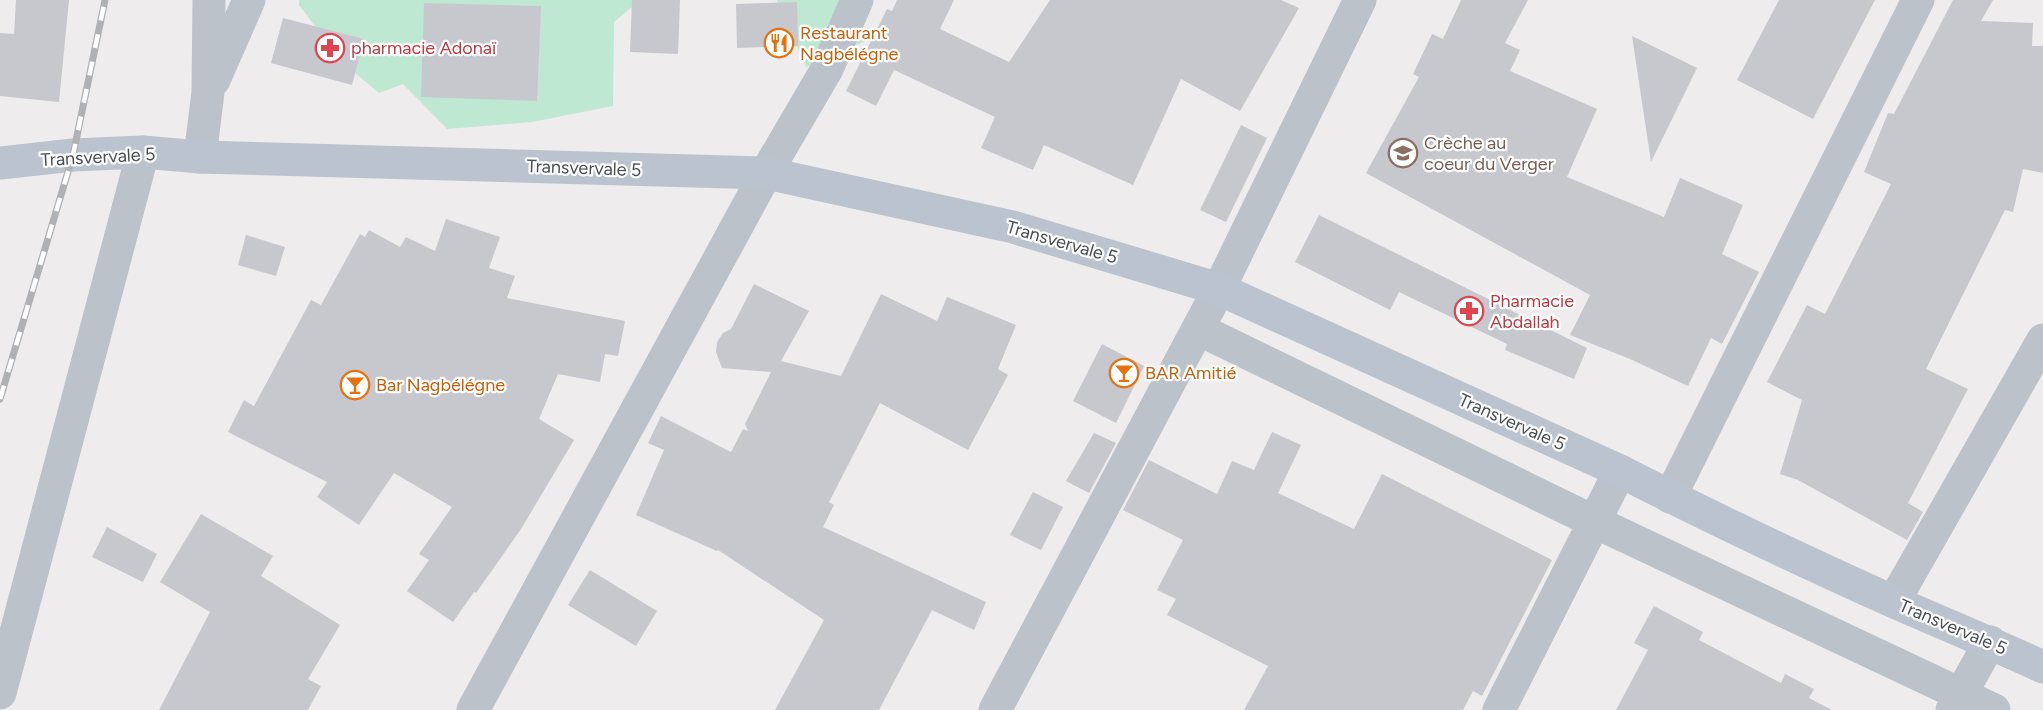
<svg xmlns="http://www.w3.org/2000/svg" width="2043" height="710" font-family="Figtree,sans-serif">
  <rect width="100%" height="100%" fill="#eeecec"/>
  <g fill="#bee8d1">
    <polygon points="299,0 640,0 614,22 613,106 532,122 447,129 403,84 379,93 343,63 299,5"/>
    <polygon points="777,0 842,0 863,42 806,67"/>
  </g>
  <g fill="#c7c7ce">
    <polygon points="16,0 69,0 59,102 0,96 0,33 14,34"/>
    <polygon points="632,0 680,0 678,54 630,52"/>
    <polygon points="897,0 954,0 940,29 1009,62 1050,0 1281,0 1299,8 1240,111 1181,79 1133,185 1044,145 1033,170 981,148 995,117 894,70 876,106 846,91 887,9 892,11"/>
    <polygon points="1461,0 1528,0 1505,43 1520,50 1510,71 1597,109 1567,177 1664,217 1680,178 1743,205 1722,254 1759,272 1722,344 1711,338 1688,386 1630,359 1570,335 1590,295 1366,173 1419,77 1413,74 1432,34 1443,39"/>
    <polygon points="1779,0 1875,0 1813,119 1737,80"/>
    <polygon points="1953,0 1993,0 1981,21 2033,23 2032,46 2043,46 2043,173 2023,169 2013,212 2005,210 1926,369 1968,389 1908,503 1923,512 1907,540 1798,480 1780,474 1802,400 1767,382 1807,305 1825,314 1891,184 1864,172 1888,113 1894,114"/>
    <polygon points="797,2 798,46 737,48 736,4"/>
    <polygon points="424,3 541,6 537,101 421,97"/>
    <polygon points="283,18 364,39 352,85 271,63"/>
    <polygon points="1632,36 1697,68 1651,162"/>
    <polygon points="1241,125 1267,138 1226,222 1200,210"/>
    <polygon points="1319,215 1587,348 1574,379 1505,350 1507,344 1399,292 1390,310 1295,262"/>
    <polygon points="446,219 500,237 489,268 515,276 507,298 625,321 618,356 605,354 600,382 558,374 539,419 574,440 521,529 476,593 474,592 453,622 407,591 429,560 419,554 452,507 394,473 359,525 317,497 327,482 228,432 244,400 254,406 311,300 321,305 360,234 365,237 369,230 400,247 406,237 435,251"/>
    <polygon points="246,235 285,247 276,276 238,265"/>
    <polygon points="754,284 809,311 781,361 841,376 881,294 937,321 947,297 1016,325 998,369 1008,375 968,450 880,403 829,502 834,505 823,527 986,602 974,630 932,610 879,710 775,710 824,620 718,550 717,551 636,515 664,450 648,443 661,416 731,452 743,429 748,431 745,424 771,372 722,368 716,352 717,342 723,333 731,329"/>
    <polygon points="1102,344 1144,366 1116,423 1073,401"/>
    <polygon points="1272,432 1301,445 1278,493 1354,529 1382,474 1552,560 1482,696 1473,691 1463,710 1244,710 1268,666 1167,615 1176,599 1157,590 1183,540 1123,510 1149,460 1217,494 1232,461 1254,470"/>
    <polygon points="1094,433 1116,443 1089,493 1066,481"/>
    <polygon points="1033,492 1063,507 1041,550 1010,535"/>
    <polygon points="201,514 273,556 261,576 340,625 308,679 321,686 308,710 159,710 210,612 160,582"/>
    <polygon points="107,527 157,554 143,582 92,557"/>
    <polygon points="590,570 657,611 636,646 568,605"/>
    <polygon points="1654,606 1703,632 1699,640 1781,683 1785,674 1814,689 1809,698 1832,710 1616,710 1648,650 1634,643"/>
  </g>
  <g fill="none" stroke-linecap="round" stroke-linejoin="round">
    <g stroke="#bbc2c9" stroke-width="33">
      <polyline points="214,80 249,0"/>
      <polyline points="200,157 208,92 209,0"/>
      <polyline points="1198,329 1595,522 1994,710"/>
      <polyline points="1670,497 1918,0"/>
      <polyline points="1894,601 2043,340"/>
      <polyline points="0,693 143,152"/>
      <polyline points="473,710 766,173 827,69 857,0"/>
      <polyline points="995,710 1219,289 1360,0"/>
      <polyline points="1499,710 1620,471"/>
      <polyline points="1952,710 1990,642"/>
    </g>
    <path stroke="#bbc3ce" stroke-width="33" d="M0,163L73,155L143,152L200,157L766,173L1013,227L1219,289L1620,471C1710,517 1801,560 1892,601C1942,623 1993,644 2043,667"/>
    <g stroke="#afb1b5" stroke-width="7">
      <polyline id="rail" points="0,399 73,155 105,0"/>
    </g>
    <use href="#rail" stroke="#fff" stroke-width="4.5" stroke-dasharray="14" stroke-linecap="butt"/>
  </g>
  <defs>
    <g id="restaurant-ring" transform="scale(1.5)"><circle r="9.5" fill="#fff" stroke="#e8710a" stroke-width="1.5"/><path d="M-5-6h1v4h1v-4h1v4h1v-4h1v5L-1.5 .5V6h-2V.5L-5-1ZM5-6V6H3V1.5H1.5Q1.5-4 5-6Z" fill="#e8710a"/></g>
    <g id="pharmacy-ring" transform="scale(1.5)"><circle r="9.5" fill="#fff" stroke="#e0444e" stroke-width="1.5"/><path d="M-2-6h4v4h4v4h-4v4h-4v-4h-4v-4h4Z" fill="#e0444e"/></g>
    <g id="school-ring" transform="scale(1.5)"><circle r="9.5" fill="#fff" stroke="#8d6e63" stroke-width="1.5"/><path d="M0-5L7-2L0 1L-7-2ZM-4 1L0 2.5L4 1V4Q0 6-4 4Z" fill="#8d6e63"/></g>
    <g id="bar-ring" transform="scale(1.5)"><circle r="9.5" fill="#fff" stroke="#e8710a" stroke-width="1.5"/><path d="M-6-5H6L.8 .8V4.5H3.5V6h-7V4.5H-.8V.8Z" fill="#e8710a"/></g>
  </defs>
  <g fill-rule="evenodd">
    <use href="#restaurant-ring" x="779" y="43"/>
    <use href="#pharmacy-ring" x="330" y="48"/>
    <use href="#school-ring" x="1403" y="153"/>
    <use href="#pharmacy-ring" x="1469" y="311"/>
    <use href="#bar-ring" x="1124" y="373"/>
    <use href="#bar-ring" x="355" y="385"/>
  </g>
  <g text-anchor="middle" stroke-width="4.5" stroke-linejoin="round" paint-order="stroke">
    <g font-size="18" fill="#c56008" stroke="#fff" text-anchor="start">
      <text x="800" y="39">Restaurant<tspan x="800" dy="21">Nagbélégne</tspan></text>
      <text x="1145" y="379">BAR Amitié</text>
      <text x="376" y="391">Bar Nagbélégne</text>
    </g>
    <g font-size="18" fill="#be3a42" stroke="#fff" text-anchor="start">
      <text x="351" y="54">pharmacie Adonaï</text>
      <text x="1490" y="307">Pharmacie<tspan x="1490" dy="21">Abdallah</tspan></text>
    </g>
    <g font-size="18" fill="#785e54" stroke="#fff" text-anchor="start">
      <text x="1424" y="149">Crèche au<tspan x="1424" dy="21">coeur du Verger</tspan></text>
    </g>
    <g font-size="18" fill="#464e56" stroke="#fff">
      <text transform="translate(98 157) rotate(-3)" y="6">Transvervale 5</text>
      <text transform="translate(584 168) rotate(2)" y="6">Transvervale 5</text>
      <text transform="translate(1062 242) rotate(16)" y="6">Transvervale 5</text>
      <text transform="translate(1512 422) rotate(24)" y="6">Transvervale 5</text>
      <text transform="translate(1953 627) rotate(23)" y="6">Transvervale 5</text>
    </g>
  </g>
</svg>
